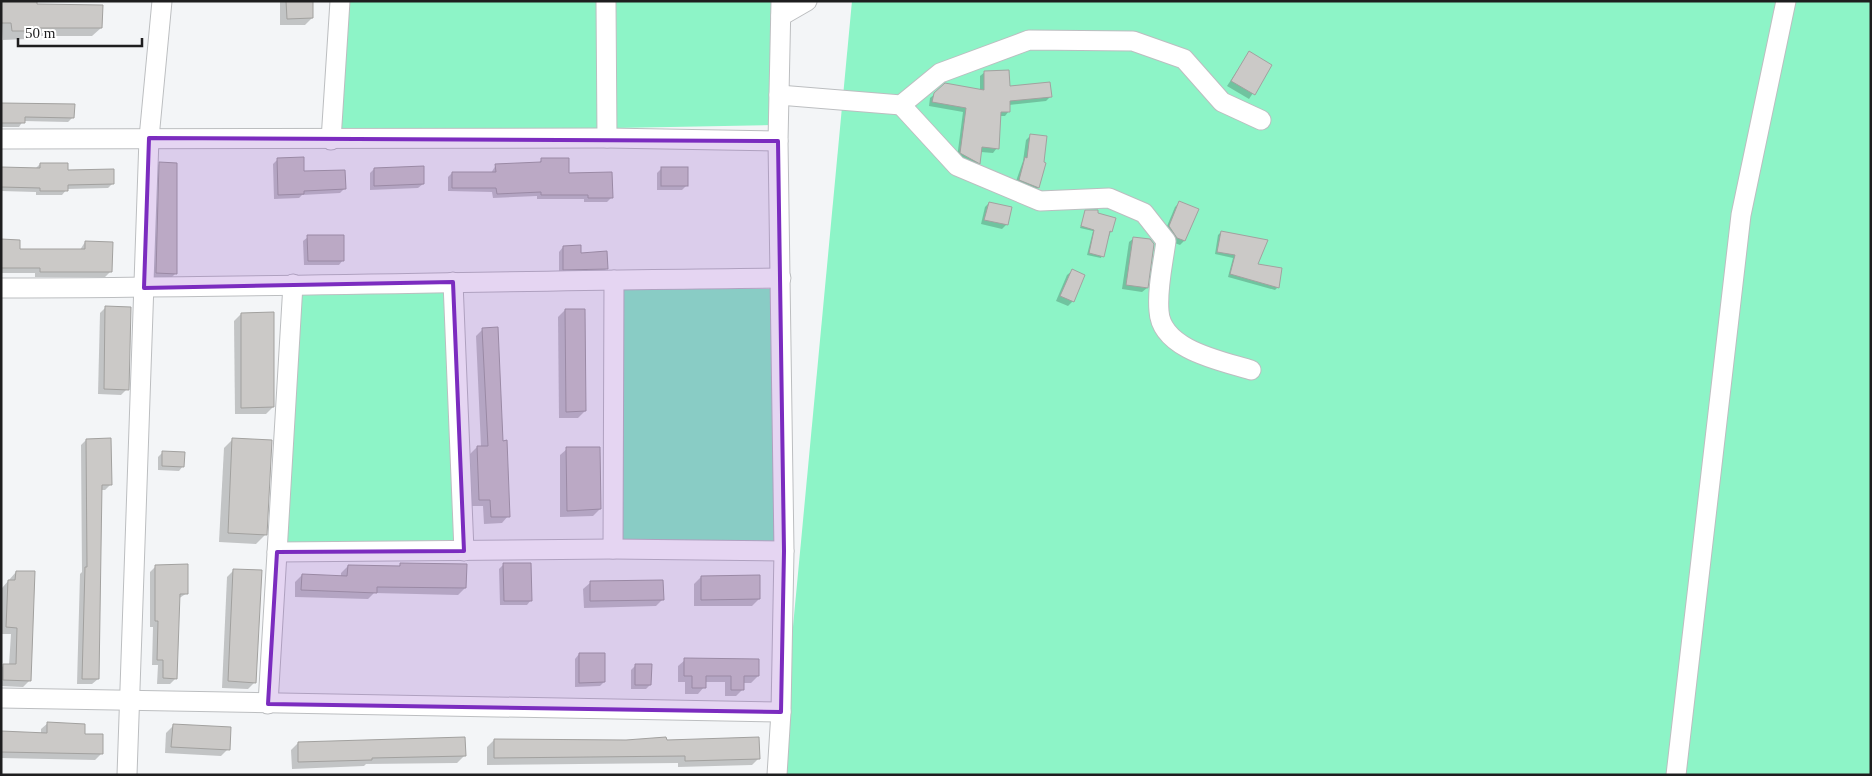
<svg xmlns="http://www.w3.org/2000/svg" width="1872" height="776" font-family="'Times New Roman',serif">
  <rect width="100%" height="100%" fill="#f3f5f7"/>
  <g fill="#8df4c7">
    <polygon points="344,1 599,1 599,128 334,132"/>
    <polygon points="616,1 775,1 774,125 617,128"/>
    <polygon points="852,1 1871,1 1871,775 779,775"/>
    <polygon points="616,287 773,289 776,545 617,542"/>
    <polygon points="444,290 453,338 453,540 283,545 298,293"/>
  </g>
  <g fill="#0003">
    <polygon points="1,1 35,6 101,28 92,36 31,36 27,39 3,40"/>
    <polygon points="280,1 312,1 312,18 305,25 280,25"/>
    <polygon points="1249,53 1271,66 1249,99 1227,86"/>
    <polygon points="985,72 1008,88 1051,96 1046,101 1009,105 1009,111 1005,116 1000,116 997,148 993,153 981,152 979,163 975,167 957,158 963,112 929,106 930,98 935,94 980,91 980,76"/>
    <polygon points="1,104 73,117 68,122 23,121 19,127 1,127"/>
    <polygon points="1031,135 1045,164 1038,188 1034,192 1015,184 1023,161 1026,140"/>
    <polygon points="278,159 303,173 344,189 340,193 302,195 299,198 274,199 273,164"/>
    <polygon points="542,159 612,197 607,202 584,202 584,199 537,199 537,196 493,198 492,192 448,191 448,177 452,173 491,173 496,165 538,164"/>
    <polygon points="160,163 176,273 170,279 150,279 154,169"/>
    <polygon points="40,164 67,172 113,183 108,188 67,189 62,195 36,195 36,192 1,191 1,169 35,169"/>
    <polygon points="662,168 687,185 682,190 657,190 657,173"/>
    <polygon points="374,169 423,184 418,188 370,190 370,173"/>
    <polygon points="1180,202 1184,241 1180,245 1172,242 1165,231 1175,207"/>
    <polygon points="989,203 1007,224 1002,229 981,224 985,207"/>
    <polygon points="1085,212 1097,214 1111,231 1101,258 1087,255 1093,231 1080,228"/>
    <polygon points="1221,232 1278,287 1275,290 1228,277 1233,258 1215,254 1218,235"/>
    <polygon points="308,237 343,260 339,265 304,265 303,241"/>
    <polygon points="1134,238 1147,288 1142,292 1122,289 1129,242"/>
    <polygon points="1,241 19,250 80,250 85,242 110,272 105,277 35,277 35,273 1,273"/>
    <polygon points="563,247 580,254 607,268 602,273 559,273 559,252"/>
    <polygon points="1072,271 1073,301 1068,306 1056,301 1067,275"/>
    <polygon points="106,307 127,389 121,395 98,394 100,313"/>
    <polygon points="565,310 585,411 578,418 559,418 558,317"/>
    <polygon points="241,314 273,407 266,414 235,414 234,321"/>
    <polygon points="483,329 502,442 508,516 502,523 484,524 483,506 472,506 470,454 477,447 481,447 476,336"/>
    <polygon points="233,439 266,534 256,544 219,542 224,448"/>
    <polygon points="86,440 111,484 105,490 101,490 98,679 92,684 77,684 80,574 82,572 81,445"/>
    <polygon points="567,449 600,509 593,516 560,517 560,455"/>
    <polygon points="162,453 183,466 179,471 158,470 158,457"/>
    <polygon points="401,564 465,588 458,595 374,593 368,599 295,597 295,582 302,575 341,577 341,573 348,566 397,568"/>
    <polygon points="504,564 531,600 527,605 500,605 499,569"/>
    <polygon points="156,566 187,593 178,599 176,678 170,684 157,684 158,665 152,665 153,627 150,627 150,572"/>
    <polygon points="234,570 255,682 248,689 222,688 227,577"/>
    <polygon points="16,572 30,680 23,687 1,686 1,667 9,665 11,634 1,634 2,588"/>
    <polygon points="701,577 759,599 752,606 694,606 694,584"/>
    <polygon points="590,583 663,599 656,606 584,608 583,589"/>
    <polygon points="579,654 604,682 600,686 575,687 575,659"/>
    <polygon points="685,660 758,676 751,683 743,683 743,689 736,696 725,696 725,682 705,682 704,687 698,694 685,694 685,682 678,682 678,666"/>
    <polygon points="636,665 650,685 646,689 631,689 631,670"/>
    <polygon points="48,723 84,735 101,754 95,760 1,758 1,732 41,734 41,729"/>
    <polygon points="173,726 228,749 221,756 165,753 166,733"/>
    <polygon points="494,740 665,741 759,758 752,765 678,767 678,763 487,765 487,747"/>
    <polygon points="298,743 464,756 457,763 366,764 364,766 292,769 291,750"/>
  </g>
  <g fill="#cbc9c7" stroke="#a2a19f">
    <polygon points="1,1 37,1 37,4 103,5 102,28 37,28 37,31 12,31 11,23 1,23"/>
    <polygon points="286,1 313,1 313,18 287,19"/>
    <polygon points="1249,51 1272,65 1255,95 1231,81"/>
    <polygon points="1009,70 1010,86 1050,82 1052,97 1010,101 1010,112 1001,112 999,149 982,147 980,164 960,153 966,108 932,102 934,93 945,83 984,90 984,71"/>
    <polygon points="1,103 75,104 74,118 25,117 25,123 1,123"/>
    <polygon points="1030,134 1047,136 1044,162 1046,163 1039,188 1019,180 1025,157 1027,158"/>
    <polygon points="304,157 304,171 345,170 346,189 304,191 304,194 278,195 277,158"/>
    <polygon points="541,158 569,158 569,173 612,172 613,198 588,198 588,195 541,195 541,192 497,194 496,188 452,188 452,172 496,172 495,164 541,162"/>
    <polygon points="159,162 177,163 177,274 156,273"/>
    <polygon points="40,163 68,163 68,170 114,169 114,184 68,185 68,191 40,191 40,188 1,187 1,167 40,168"/>
    <polygon points="424,166 424,184 374,186 374,168"/>
    <rect x="661" y="167" width="27" height="19"/>
    <polygon points="1179,201 1199,209 1185,241 1177,238 1169,226"/>
    <polygon points="989,202 1012,207 1008,225 984,220"/>
    <polygon points="1085,210 1098,210 1098,213 1116,218 1112,232 1110,231 1104,257 1089,253 1094,230 1081,226"/>
    <polygon points="1221,231 1268,240 1258,264 1282,268 1279,288 1230,274 1235,255 1217,252"/>
    <polygon points="307,235 344,235 344,261 308,261"/>
    <polygon points="1133,237 1150,239 1154,244 1148,288 1126,285"/>
    <polygon points="1,239 20,240 20,249 85,249 85,241 113,242 112,272 40,272 40,268 1,268"/>
    <polygon points="581,245 581,253 607,251 608,269 563,270 563,246"/>
    <polygon points="1072,269 1085,275 1074,302 1060,296"/>
    <polygon points="105,306 131,307 129,390 104,389"/>
    <polygon points="565,309 585,309 586,411 566,412"/>
    <polygon points="274,312 274,407 241,408 241,313"/>
    <polygon points="498,327 503,441 507,440 510,517 491,517 490,500 479,500 477,446 488,446 482,328"/>
    <polygon points="111,438 112,485 102,485 99,679 82,679 85,567 87,567 86,439"/>
    <polygon points="232,438 272,440 267,535 228,533"/>
    <polygon points="566,447 600,447 601,509 567,511"/>
    <polygon points="162,451 185,452 184,467 162,466"/>
    <polygon points="400,563 467,564 466,588 377,587 377,593 301,590 302,574 347,576 348,565 400,566"/>
    <polygon points="503,563 531,563 532,601 504,601"/>
    <polygon points="188,564 188,594 180,594 177,679 163,678 163,660 157,660 158,621 155,621 155,565"/>
    <polygon points="233,569 262,570 256,683 228,681"/>
    <polygon points="16,571 35,571 31,681 3,680 3,664 16,664 17,628 6,627 8,580 15,580"/>
    <polygon points="760,575 760,599 701,600 701,576"/>
    <polygon points="663,580 664,600 590,601 590,581"/>
    <polygon points="579,653 605,653 605,682 579,683"/>
    <polygon points="684,658 759,659 759,676 744,676 744,690 731,690 731,676 706,676 706,688 692,688 692,676 684,676"/>
    <polygon points="635,664 652,664 651,685 635,685"/>
    <polygon points="47,722 85,724 85,734 103,734 103,754 1,752 1,731 47,733"/>
    <polygon points="173,724 231,727 230,750 171,747"/>
    <polygon points="465,737 466,756 372,758 372,760 298,762 298,742"/>
    <polygon points="666,737 667,740 759,737 760,759 685,761 685,756 494,758 494,739 626,740"/>
  </g>
  <g fill="none" stroke-linecap="round" stroke-linejoin="round">
    <g stroke="#bcbec0" stroke-width="21">
      <g id="minor">
        <polyline points="606,1 607,138"/>
        <polyline points="781,16 807,1"/>
        <polyline points="779,95 901,105 940,73 1029,40 1133,41 1184,59 1222,102 1261,120"/>
        <path d="M901,105L957,166L1040,201L1109,198L1144,213L1166,241C1163,264 1157,288 1159,311C1161,350 1222,361 1251,370"/>
        <polyline points="1,139 607,138 778,141"/>
        <polyline points="331,140 340,1"/>
        <polyline points="453,282 464,551"/>
        <path d="M1,288C261,288 521,280 781,278"/>
        <polyline points="613,549 614,280"/>
        <polyline points="277,552 613,549 784,551"/>
        <polyline points="1,698 781,712"/>
        <polyline points="268,704 293,284"/>
        <polyline points="127,775 149,138 162,1"/>
        <polyline points="777,775 781,712 784,551 778,141 781,1"/>
        <polyline points="1676,775 1741,215 1786,1"/>
      </g>
    </g>
    <use href="#minor" stroke="#fff" stroke-width="19"/>
  </g>
  <path fill="#7b2cbf" fill-opacity="0.2" stroke="#7b2cbf" stroke-width="4" stroke-linejoin="round" d="M149,138L778,141L784,551L781,712L268,704L277,552L464,551L453,282L144,288Z"/>
  <rect width="1872" height="776" fill="none" stroke="#1e1e1f" stroke-width="5"/>
  <path d="M18 38v8h124v-8" fill="none" stroke="#1e1e1f" stroke-width="2.5"/>
  <text x="25" y="38" font-size="15" fill="#1e1e1f" stroke="#ffffff" stroke-width="4" paint-order="stroke">50 m</text>
</svg>
